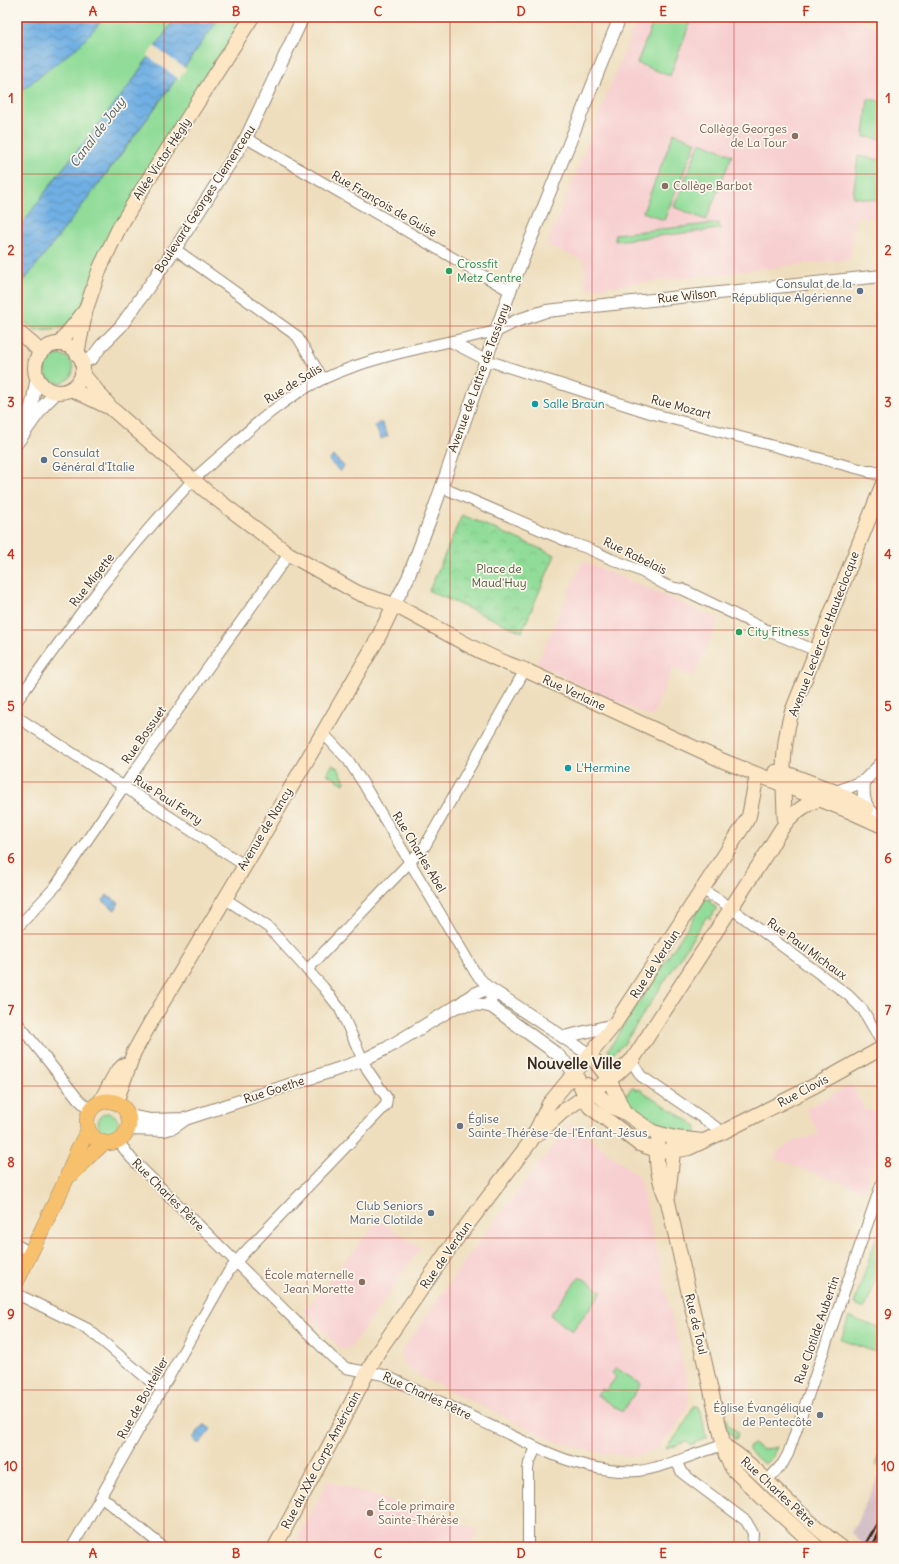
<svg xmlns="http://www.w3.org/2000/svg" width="899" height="1564" font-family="Delius,sans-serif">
  <defs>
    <pattern id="park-crowns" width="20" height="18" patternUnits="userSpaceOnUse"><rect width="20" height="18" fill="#90dc98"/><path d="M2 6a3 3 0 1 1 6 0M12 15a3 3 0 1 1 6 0" fill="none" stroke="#7dbd83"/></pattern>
    <pattern id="water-waves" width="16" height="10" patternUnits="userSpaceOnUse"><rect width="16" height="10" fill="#70afe3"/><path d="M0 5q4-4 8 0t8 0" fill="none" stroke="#5d8fb7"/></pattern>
  </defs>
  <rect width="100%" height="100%" fill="#fbf7ec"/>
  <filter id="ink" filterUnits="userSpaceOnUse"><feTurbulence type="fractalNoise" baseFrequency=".025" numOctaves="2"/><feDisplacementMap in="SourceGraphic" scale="8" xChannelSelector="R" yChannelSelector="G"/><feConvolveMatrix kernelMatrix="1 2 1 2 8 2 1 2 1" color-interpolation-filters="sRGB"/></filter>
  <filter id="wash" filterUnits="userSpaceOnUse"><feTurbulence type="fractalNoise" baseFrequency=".012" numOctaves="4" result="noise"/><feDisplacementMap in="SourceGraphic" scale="16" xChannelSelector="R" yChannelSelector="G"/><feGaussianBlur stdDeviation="0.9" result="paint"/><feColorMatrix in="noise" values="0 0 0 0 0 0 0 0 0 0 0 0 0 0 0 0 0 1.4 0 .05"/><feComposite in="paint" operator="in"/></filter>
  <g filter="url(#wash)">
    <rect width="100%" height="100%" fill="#eedebd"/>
    <g fill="#f7cfd0">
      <polygon points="638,17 849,17 882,29 882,221 874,220 874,218 871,218 856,216 850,259 587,289 584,261 547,245"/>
      <polygon points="583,561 719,619 693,678 673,668 652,717 592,691 537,663"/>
      <polygon points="851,1085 865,1110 882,1113 881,1143 864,1191 776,1159 778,1151 797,1140 819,1134 806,1109"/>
      <polygon points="571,1123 639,1177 688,1385 689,1398 686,1409 673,1432 657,1448 650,1452 636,1456 618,1455 584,1450 550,1439 418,1375 403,1364 401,1352 469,1255"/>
      <polygon points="379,1220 420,1248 350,1348 341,1349 304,1311"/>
      <polygon points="328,1481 477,1529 471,1547 322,1547 297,1539"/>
    </g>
    <polygon fill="#d2bdc5" points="882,1470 882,1547 867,1547 851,1533"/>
    <g fill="#90dc98" stroke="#66835b">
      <polygon points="105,17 176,17 128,87 57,176 17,231 17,94"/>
      <polygon points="220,17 247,17 119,228 86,309 68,325 61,328 36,330 17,317 17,290 102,180 172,85"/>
      <polygon points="655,17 692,17 670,76 637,63"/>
      <polygon points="868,99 882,101 882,139 864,137"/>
      <polygon points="674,133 696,142 664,220 643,212"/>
      <polygon points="700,142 732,155 706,220 674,207"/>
      <polygon points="858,156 882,160 882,201 853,197"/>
      <polygon points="719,223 720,229 615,241 615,234"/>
      <circle cx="59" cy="369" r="14"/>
      <polygon points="332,765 338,768 345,781 344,784 327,774"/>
      <polygon points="708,899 711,899 709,902 715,906 716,909 710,919 707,916 624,1044 611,1055 608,1050 705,900"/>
      <polygon points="632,1087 633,1087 636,1090 639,1089 695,1125 697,1128 696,1133 693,1134 664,1129 627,1106 622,1094 627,1094"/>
      <circle cx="108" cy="1123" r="10"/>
      <polygon points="882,1221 882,1265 865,1308 854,1304"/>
      <polygon points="580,1276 602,1292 572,1331 550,1315"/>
      <polygon points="849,1317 882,1329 882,1354 841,1340"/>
      <polygon points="616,1368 641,1384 622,1412 597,1395 601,1389 606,1391 616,1377 612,1373"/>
      <polygon points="694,1406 698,1406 699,1411 701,1411 706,1438 691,1445 686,1442 665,1449 681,1430"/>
      <polygon points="726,1417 728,1425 739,1433 736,1439 734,1439 726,1427 724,1418"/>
      <polygon points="753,1444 763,1450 777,1447 772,1458 764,1464 749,1451 749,1447"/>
      <polygon points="882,1447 882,1467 876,1465"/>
    </g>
    <polygon fill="url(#park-crowns)" stroke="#66835b" points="462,515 555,555 522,632 429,591"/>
    <g fill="url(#water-waves)" stroke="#566c80">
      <polygon points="17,17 105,17 79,46 17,94"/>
      <path d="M176,17H220C155,110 87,200 17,290V231L57,176L128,87Z"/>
      <polygon points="378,423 382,423 388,436 381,439 375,426"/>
      <polygon points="333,456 344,466 340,472 329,461"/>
      <polygon points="107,895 119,903 115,910 103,901"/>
      <polygon points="204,1424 211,1429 200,1443 197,1443 193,1438"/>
    </g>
    <polygon fill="#eedebd" points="154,46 186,69 179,79 147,56"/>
  </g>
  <g filter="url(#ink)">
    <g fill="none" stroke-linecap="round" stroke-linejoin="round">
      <g stroke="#94846e" stroke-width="12">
        <g id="minor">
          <polyline points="246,138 510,291"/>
          <polyline points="175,249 297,336 323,379"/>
          <polyline points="451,342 486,360 650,413 871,472"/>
          <path d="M441,487L571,543C585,546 598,553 611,559C624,564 637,569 648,575C661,582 667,588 682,589L773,633L817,651"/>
          <path d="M17,701C68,629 122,555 183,491C196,476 212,463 227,450C256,423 287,396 323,379C377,354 439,345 496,331"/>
          <polyline points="17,717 244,865"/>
          <polyline points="322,732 348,760 363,783 476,974 489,988 492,1007"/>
          <polyline points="703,890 724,903 848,995 863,1010 882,1043"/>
          <polyline points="17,928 55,887 131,776 289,554"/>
          <polyline points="307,970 425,846 525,670"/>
          <polyline points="17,1022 78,1099 90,1110"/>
          <polyline points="633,1059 634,1065 641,1076 723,1132"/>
          <path d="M118,1141L131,1158L333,1358L346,1368L384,1375L542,1450C571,1463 605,1473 638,1471C656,1469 674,1462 691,1456C701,1452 712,1449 723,1445"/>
          <polyline points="17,1245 31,1253"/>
          <polyline points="17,1294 88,1329 151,1382 163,1389"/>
          <polyline points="676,1461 682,1473 746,1521 753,1533 752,1547"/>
          <polyline points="767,1481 783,1463 788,1454 882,1182"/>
          <polyline points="102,1497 163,1547"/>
          <polyline points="72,1547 229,1271 243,1254 386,1105 387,1098 367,1069 340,1009 323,987 268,927 224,898"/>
          <polyline points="528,1547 528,1470 529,1463 536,1448"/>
        </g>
      </g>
      <g stroke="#94846e" stroke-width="14">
        <g id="tertiary">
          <polyline points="496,331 516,321 546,311 882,276"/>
          <polyline points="82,363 92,358 102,345 121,326 175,249 246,138 303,17"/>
          <polyline points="26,425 33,399 37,377"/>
          <polyline points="17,443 44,405 57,392"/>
          <polyline points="871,472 882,474"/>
          <polyline points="394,605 408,578 435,506 510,291 620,17"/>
          <path d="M864,781C862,804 866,807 882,823"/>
          <polyline points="829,795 864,781 882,763"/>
          <path d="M458,1006C470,1004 481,1003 492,1007L557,1054L575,1073"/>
          <polyline points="564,1037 614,1025"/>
          <polyline points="128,1116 150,1120 185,1119 344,1067 363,1060 387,1048 457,1006 472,995 489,988 590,1055"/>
          <polyline points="128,1129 164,1130 174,1127 184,1120"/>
        </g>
      </g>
      <g stroke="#94846e" stroke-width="16">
        <g id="secondary">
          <polyline points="17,331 30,342 41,352"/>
          <polyline points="59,344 84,312"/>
          <circle cx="59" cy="368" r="24"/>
          <polyline points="77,354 86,309 100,268 119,228 143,188 252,17"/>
          <path d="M82,373L112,409L206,491L289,554L356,592C368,598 383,600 396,606C438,627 479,655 525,670L721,760L849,811L882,826"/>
          <polyline points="71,389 106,406"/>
          <polyline points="775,772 783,772 836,792 867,809"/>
          <path d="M785,822C783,785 781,751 791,714L882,486"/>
          <polyline points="590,1055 609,1079 624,1112"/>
          <polyline points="575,1073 590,1107 639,1144 656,1150 673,1151 689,1148 723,1132 816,1085 882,1048"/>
          <polyline points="587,1085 612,1107 624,1112 653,1132 675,1138 703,1141"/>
          <polyline points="100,1102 116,1073 124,1065"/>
          <polyline points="116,1102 134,1052 152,1020 262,837 377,640 394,605"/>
          <path d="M537,1135L561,1113L618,1073L633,1059L768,851C783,825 790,811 819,799"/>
          <path d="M659,1135C654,1160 658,1179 668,1202L726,1456L732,1468L737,1473L769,1504L817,1547"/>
          <polyline points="668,1196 674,1143"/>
          <path d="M723,1445C745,1458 763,1477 781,1495C800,1513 819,1531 841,1547"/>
          <polyline points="275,1547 329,1446 378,1352 451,1246 531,1141 549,1104 614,1025 744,825 749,816 757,775"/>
        </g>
      </g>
      <g stroke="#94846e" stroke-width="16">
        <g id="primary">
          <circle cx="108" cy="1122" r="21"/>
          <polyline points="72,1174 87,1158 104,1143"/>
          <polyline points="17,1281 66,1180 78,1149 88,1131"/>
        </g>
      </g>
      <use href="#minor" stroke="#fff" stroke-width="10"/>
      <use href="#tertiary" stroke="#fff" stroke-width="12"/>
      <use href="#secondary" stroke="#fce6c4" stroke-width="14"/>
      <use href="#primary" stroke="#f7c06c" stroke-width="15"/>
      <g stroke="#3b2a1e" stroke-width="3">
        <polyline points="864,1547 882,1515"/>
        <polyline points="872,1547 882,1528"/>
      </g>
    </g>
  </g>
  <path fill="none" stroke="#c8321e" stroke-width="1" stroke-opacity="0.55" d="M164,17V1547M307,17V1547M450,17V1547M592,17V1547M734,17V1547M17,174H882M17,326H882M17,478H882M17,630H882M17,782H882M17,934H882M17,1086H882M17,1238H882M17,1390H882"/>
  <g fill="#8d6e63" stroke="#fbf7ec" stroke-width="1.5">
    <circle cx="795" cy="136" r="4"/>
    <circle cx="665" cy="186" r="4"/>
    <circle cx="362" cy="1282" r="4"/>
    <circle cx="370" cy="1513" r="4"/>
  </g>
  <g fill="#2e9e5b" stroke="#fbf7ec" stroke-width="1.5">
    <circle cx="449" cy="271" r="4"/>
    <circle cx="739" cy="632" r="4"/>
  </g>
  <g fill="#5c6f8a" stroke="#fbf7ec" stroke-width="1.5">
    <circle cx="860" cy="291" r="4"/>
    <circle cx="44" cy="460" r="4"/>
    <circle cx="431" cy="1213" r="4"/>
  </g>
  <g fill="#0f9aa8" stroke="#fbf7ec" stroke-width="1.5">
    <circle cx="535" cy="404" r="4"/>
    <circle cx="568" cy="768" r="4"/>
  </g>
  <g fill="#6b7280" stroke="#fbf7ec" stroke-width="1.5">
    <circle cx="460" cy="1126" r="4"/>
    <circle cx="820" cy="1415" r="4"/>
  </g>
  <g text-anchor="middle" stroke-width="3.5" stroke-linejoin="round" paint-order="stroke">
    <g font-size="12" fill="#785e54" stroke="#fbf7ec" text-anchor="end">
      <text x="787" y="133">Collège Georges<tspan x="787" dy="14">de La Tour</tspan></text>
      <text x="673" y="190" text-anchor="start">Collège Barbot</text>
      <text x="354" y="1279">École maternelle<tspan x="354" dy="14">Jean Morette</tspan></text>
      <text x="378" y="1510" text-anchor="start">École primaire<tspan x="378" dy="14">Sainte-Thérèse</tspan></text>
    </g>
    <g font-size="12" fill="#3b2a1e" stroke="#fbf7ec">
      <text transform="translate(162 159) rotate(-57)" y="4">Allée Victor Hégly</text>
      <text transform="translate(205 199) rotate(-57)" y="4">Boulevard Georges Clemenceau</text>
      <text transform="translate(384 204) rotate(30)" y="4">Rue François de Guise</text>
      <text transform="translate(687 296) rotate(-6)" y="4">Rue Wilson</text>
      <text transform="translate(479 378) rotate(-70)" y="4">Avenue de Lattre de Tassigny</text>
      <text transform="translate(293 384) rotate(-31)" y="4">Rue de Salis</text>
      <text transform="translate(681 407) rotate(15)" y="4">Rue Mozart</text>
      <text transform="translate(635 556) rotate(26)" y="4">Rue Rabelais</text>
      <text transform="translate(92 580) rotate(-52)" y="4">Rue Migette</text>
      <text transform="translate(824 634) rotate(-69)" y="4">Avenue Leclerc de Hauteclocque</text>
      <text transform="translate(574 693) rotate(25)" y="4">Rue Verlaine</text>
      <text transform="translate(144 735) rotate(-55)" y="4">Rue Bossuet</text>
      <text transform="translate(168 800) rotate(33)" y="4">Rue Paul Ferry</text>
      <text transform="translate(265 829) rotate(-59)" y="4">Avenue de Nancy</text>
      <text transform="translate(419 852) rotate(59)" y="4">Rue Charles Abel</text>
      <text transform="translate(807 949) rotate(36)" y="4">Rue Paul Michaux</text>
      <text transform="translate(655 964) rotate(-57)" y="4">Rue de Verdun</text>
      <text transform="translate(274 1090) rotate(-18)" y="4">Rue Goethe</text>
      <text transform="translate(803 1091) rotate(-28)" y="4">Rue Clovis</text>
      <text transform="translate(168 1195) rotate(45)" y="4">Rue Charles Pêtre</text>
      <text transform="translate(446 1255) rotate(-55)" y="4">Rue de Verdun</text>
      <text transform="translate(696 1324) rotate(77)" y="4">Rue de Toul</text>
      <text transform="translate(817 1330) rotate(-71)" y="4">Rue Clotilde Aubertin</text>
      <text transform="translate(427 1396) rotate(25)" y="4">Rue Charles Pêtre</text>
      <text transform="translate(143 1398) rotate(-61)" y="4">Rue de Bouteiller</text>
      <text transform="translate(321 1460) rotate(-62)" y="4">Rue du XXe Corps Américain</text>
      <text transform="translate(778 1492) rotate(43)" y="4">Rue Charles Pêtre</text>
    </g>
    <g font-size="12" fill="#27864d" stroke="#fbf7ec" text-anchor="start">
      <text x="457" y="268">Crossfit<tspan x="457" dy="14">Metz Centre</tspan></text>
      <text x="747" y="636">City Fitness</text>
    </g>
    <g font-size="12" fill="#4e5e75" stroke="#fbf7ec" text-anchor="end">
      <text x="852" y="288">Consulat de la<tspan x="852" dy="14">République Algérienne</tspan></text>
      <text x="52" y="457" text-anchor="start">Consulat<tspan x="52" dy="14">Général d'Italie</tspan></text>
      <text x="423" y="1210">Club Seniors<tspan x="423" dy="14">Marie Clotilde</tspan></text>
    </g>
    <g font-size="12" fill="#0d838f" stroke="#fbf7ec" text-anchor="start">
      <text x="543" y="408">Salle Braun</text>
      <text x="576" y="772">L'Hermine</text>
    </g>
    <g font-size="12" fill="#50563c" stroke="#fbf7ec">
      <text x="499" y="573">Place de<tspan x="499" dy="14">Maud'Huy</tspan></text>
    </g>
    <g font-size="12" fill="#5b616d" stroke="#fbf7ec" text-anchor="start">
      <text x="468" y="1123">Église<tspan x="468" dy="14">Sainte-Thérèse-de-l'Enfant-Jésus</tspan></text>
      <text x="812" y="1412" text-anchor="end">Église Évangélique<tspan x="812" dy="14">de Pentecôte</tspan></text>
    </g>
    <g font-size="13" font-style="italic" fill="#4e5963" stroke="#fbf7ec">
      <text transform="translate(97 132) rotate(-53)" y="5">Canal de Jouy</text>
    </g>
    <g font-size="16" font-weight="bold" fill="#3b2a1e" stroke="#fbf7ec">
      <text x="574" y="1069">Nouvelle Ville</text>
    </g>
  </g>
  <rect width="899" height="1564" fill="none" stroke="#fbf7ec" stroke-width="44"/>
  <rect x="22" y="22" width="855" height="1520" fill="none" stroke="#c8321e" stroke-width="1.5"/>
  <g font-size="13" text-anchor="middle" font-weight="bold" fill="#c8321e">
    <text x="93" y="16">A</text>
    <text x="236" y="16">B</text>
    <text x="378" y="16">C</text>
    <text x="521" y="16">D</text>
    <text x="663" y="16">E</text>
    <text x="806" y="16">F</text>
    <text x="11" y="103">1</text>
    <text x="888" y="103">1</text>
    <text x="11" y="255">2</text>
    <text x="888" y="255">2</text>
    <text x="11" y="407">3</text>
    <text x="888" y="407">3</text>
    <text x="11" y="559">4</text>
    <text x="888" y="559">4</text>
    <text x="11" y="711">5</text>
    <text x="888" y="711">5</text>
    <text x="11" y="863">6</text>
    <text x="888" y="863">6</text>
    <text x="11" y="1015">7</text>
    <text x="888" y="1015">7</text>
    <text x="11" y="1167">8</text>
    <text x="888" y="1167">8</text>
    <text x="11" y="1319">9</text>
    <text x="888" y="1319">9</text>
    <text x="11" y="1471">10</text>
    <text x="888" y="1471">10</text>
    <text x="93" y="1558">A</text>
    <text x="236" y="1558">B</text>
    <text x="378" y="1558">C</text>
    <text x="521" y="1558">D</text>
    <text x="663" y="1558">E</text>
    <text x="806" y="1558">F</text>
  </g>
</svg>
